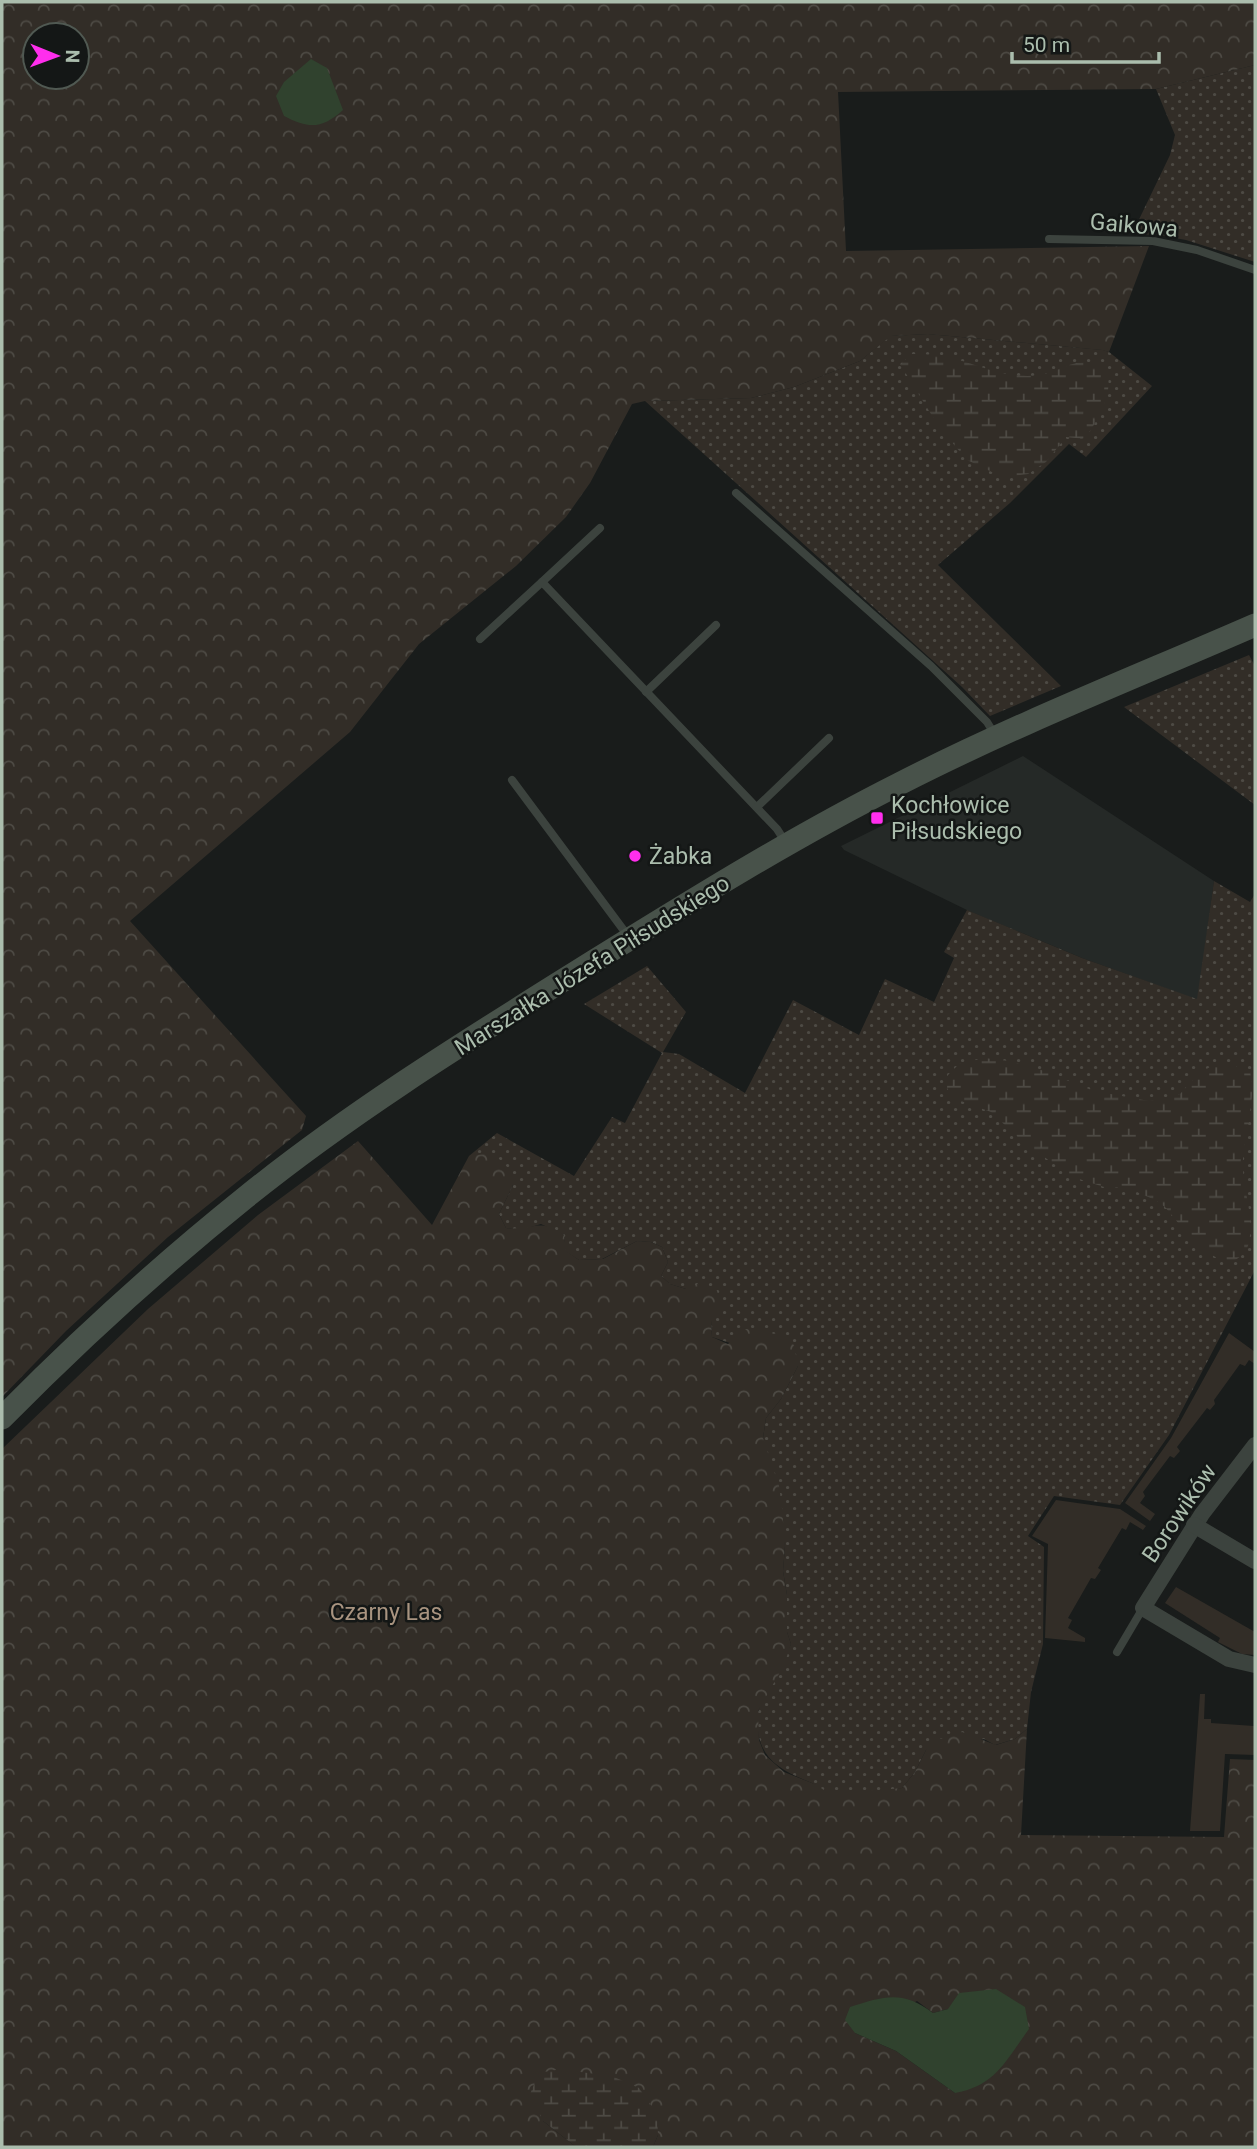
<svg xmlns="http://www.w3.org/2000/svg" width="1257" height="2149" font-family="Roboto,sans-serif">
  <defs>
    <pattern id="grass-dots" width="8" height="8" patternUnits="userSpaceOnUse" patternTransform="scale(1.75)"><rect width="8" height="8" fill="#322d27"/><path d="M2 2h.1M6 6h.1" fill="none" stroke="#4d4a44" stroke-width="1.8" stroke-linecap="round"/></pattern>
    <pattern id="forest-crowns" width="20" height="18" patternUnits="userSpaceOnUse" patternTransform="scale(1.75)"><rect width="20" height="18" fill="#322d27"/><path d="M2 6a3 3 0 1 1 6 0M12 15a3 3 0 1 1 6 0" fill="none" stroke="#4d4a44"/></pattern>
    <pattern id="wetland-marsh" width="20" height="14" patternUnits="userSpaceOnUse" patternTransform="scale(1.75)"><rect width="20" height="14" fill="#322d27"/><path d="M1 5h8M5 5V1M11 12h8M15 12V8" fill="none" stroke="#4d4a44"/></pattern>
  </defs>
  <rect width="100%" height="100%" fill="#191c1b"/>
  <polygon fill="#252927" points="1023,756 1214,881 1198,1000 1082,958 969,911 844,850 841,846"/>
  <g fill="url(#grass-dots)">
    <polygon points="1255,65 1255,262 1186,240 1159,235 1132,234 1170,155 1175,135 1156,89"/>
    <polygon points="928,334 1103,350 1109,352 1152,386 1086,457 1069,444 1010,503 938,565 1061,686 990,716 962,687 645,401 751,398 794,387 860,361 890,336"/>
    <polygon points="1249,655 1255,666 1255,805 1124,707"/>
    <path d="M1214,881L1250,902L1255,894V1270L1169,1435L1120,1505L1054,1496L1028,1536L1044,1547L1043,1644L1031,1692L1027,1729L1015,1739L995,1745L984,1739L926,1750L915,1772L902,1788C882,1791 846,1798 826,1792C821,1790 817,1785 812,1783C777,1769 754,1756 758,1713C760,1701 784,1659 791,1644L787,1632V1595L783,1571L785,1546L763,1438L766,1418L781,1399L798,1366L712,1337L711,1320L686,1289L670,1284L661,1276L668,1262L662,1247L651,1242L637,1241L602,1259L579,1260L565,1251L564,1235L541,1224L521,1230L506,1228L499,1214L513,1185L469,1156L497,1133L574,1176L612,1117L625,1123L662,1053L584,1004L647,966L686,1012L663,1052L679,1054L745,1093L793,1000L859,1035L885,979L934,1002L954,958L944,952L967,910L1082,958L1197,999Z"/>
  </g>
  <g fill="url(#forest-crowns)" fill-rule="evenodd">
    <path d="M2,2H1255V65L1156,89L838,92L846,251L1149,246L1109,352L1102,350L928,334L891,336L860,361L794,387L751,398L645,401L632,404L590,483L566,517L516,566L419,644L350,732L130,921L306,1116L302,1130L168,1237L66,1331L2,1397ZM35,35H77V77H35Z"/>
    <path d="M358,1141L432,1225L469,1156L485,1154L499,1159L510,1170L513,1185L499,1214L506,1228C533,1231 539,1217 564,1235L566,1251L579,1260L603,1259L637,1241L651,1242L662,1247L668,1262L661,1276L670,1284L686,1289L697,1284L716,1289L722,1303L711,1320L712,1337L728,1344L746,1329L777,1334L794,1345L798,1366L781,1399L766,1418L763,1438L779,1486L782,1508L785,1546L783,1571L787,1595V1632L791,1644L784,1665L758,1711L759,1740L765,1755L784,1772L817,1785L825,1791L850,1793L902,1788L915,1772L926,1750L940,1739L962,1732L996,1745L1015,1739L1027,1729L1021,1835L1224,1837L1230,1759L1255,1760V2147H653L658,2135L543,2121L576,2147H2V1449L148,1309L258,1215ZM917,2001L933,2013L948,2009L955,2093L896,2051L855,2033Z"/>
  </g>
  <g fill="url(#wetland-marsh)">
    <path d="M912,354C926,354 941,355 955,359C980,366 1002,376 1028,376C1061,376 1072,352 1106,368C1115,393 1098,419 1085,439L1066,437L1046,462L1028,474L1011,476L992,472L967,460L939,427L900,364Z"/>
    <path d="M984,1058L1009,1061L1041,1070L1094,1091L1149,1101L1180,1094L1199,1073L1212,1066L1231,1064L1250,1072C1257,1101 1244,1130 1243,1159C1241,1187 1255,1214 1249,1242C1247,1253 1237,1261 1226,1263L1198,1247L1165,1207L1155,1200L1128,1188L1104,1187L1073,1177L1024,1143L991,1112L953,1098L947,1088L948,1075L959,1064Z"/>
    <polygon points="561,2069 614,2077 639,2088 657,2114 658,2135 653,2147 576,2147 543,2121 530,2094 539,2073"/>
  </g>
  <g fill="#322d27">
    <polygon points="1229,1333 1255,1352 1255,1364 1249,1360 1245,1366 1240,1364 1214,1400 1215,1404 1210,1410 1207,1408 1177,1447 1180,1451 1174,1458 1170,1456 1143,1492 1145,1496 1140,1503 1155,1514 1150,1521 1125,1503 1171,1438"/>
    <polygon points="1056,1500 1120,1509 1146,1526 1143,1530 1130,1522 1126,1530 1122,1528 1098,1568 1101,1570 1095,1579 1091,1578 1068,1618 1072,1620 1068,1628 1085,1638 1085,1642 1045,1638 1048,1544 1032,1536"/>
    <polygon points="1176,1587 1255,1632 1255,1655 1242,1654 1218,1642 1220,1638 1165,1603"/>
    <polygon points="1200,1694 1205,1694 1204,1719 1211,1719 1211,1723 1254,1726 1255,1724 1255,1755 1225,1754 1220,1831 1190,1831"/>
  </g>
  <g fill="#30422e">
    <path d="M311,59L327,68L343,110C322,129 309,129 284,116L276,96L284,82Z"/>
    <path d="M996,1989L1025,2007L1029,2029C1006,2060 996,2086 955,2093L896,2051L855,2033L845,2020L850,2007C884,1996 903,1990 933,2013L948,2009L959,1993Z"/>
  </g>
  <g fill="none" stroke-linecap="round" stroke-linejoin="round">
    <g stroke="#3c433e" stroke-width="8">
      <polyline points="1049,239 1153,241 1197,250 1255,270"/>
      <polyline points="736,493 931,666 987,722 995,735"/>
      <polyline points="542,582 600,528"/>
      <polyline points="480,639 542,582 777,829 786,843"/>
      <polyline points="646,692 716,625"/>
      <polyline points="512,780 628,936"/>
      <polyline points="757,807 829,738"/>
      <polyline points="1117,1652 1143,1608"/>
    </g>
    <g stroke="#3c433e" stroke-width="16">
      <polyline points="1255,1445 1202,1514 1143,1608 1229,1659 1255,1665"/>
      <polyline points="1194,1525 1255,1561"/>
    </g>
    <path stroke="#48524a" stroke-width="23" d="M2,1418C79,1340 160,1266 246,1197C355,1109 476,1035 594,961C694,899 794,837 899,784C1014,725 1136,677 1255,625"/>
  </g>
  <g fill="#ff2eed" stroke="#141716" stroke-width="2.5">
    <rect x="870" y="811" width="14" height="14" rx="3.5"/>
    <circle cx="635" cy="856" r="7"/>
  </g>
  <g text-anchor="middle" stroke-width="5" stroke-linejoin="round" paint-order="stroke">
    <g font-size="23" fill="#abbdad" stroke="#141716">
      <text transform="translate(1134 225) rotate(5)" y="8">Gaikowa</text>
      <text transform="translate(592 965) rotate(-32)" y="8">Marszałka Józefa Piłsudskiego</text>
      <text transform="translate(1179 1513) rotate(-56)" y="8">Borowików</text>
    </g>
    <g font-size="23" fill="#abbdad" stroke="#141716" text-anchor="start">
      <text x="891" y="813">Kochłowice<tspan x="891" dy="26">Piłsudskiego</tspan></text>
      <text x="649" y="864">Żabka</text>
    </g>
    <g font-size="23" fill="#a99480" stroke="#141716">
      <text x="386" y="1620">Czarny Las</text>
    </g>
  </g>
  <rect width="1257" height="2149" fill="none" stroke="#abbdad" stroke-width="7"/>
  <g transform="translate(56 56) rotate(91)"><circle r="33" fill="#141716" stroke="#505952" stroke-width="2"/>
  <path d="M0-5L12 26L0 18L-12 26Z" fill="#ff2eed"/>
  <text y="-10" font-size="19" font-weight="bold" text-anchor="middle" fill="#abbdad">N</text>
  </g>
  <path d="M1012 52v10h147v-10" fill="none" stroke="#abbdad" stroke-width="3.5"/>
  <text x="1023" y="52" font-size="21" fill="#abbdad" stroke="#141716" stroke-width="5" paint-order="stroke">50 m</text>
</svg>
